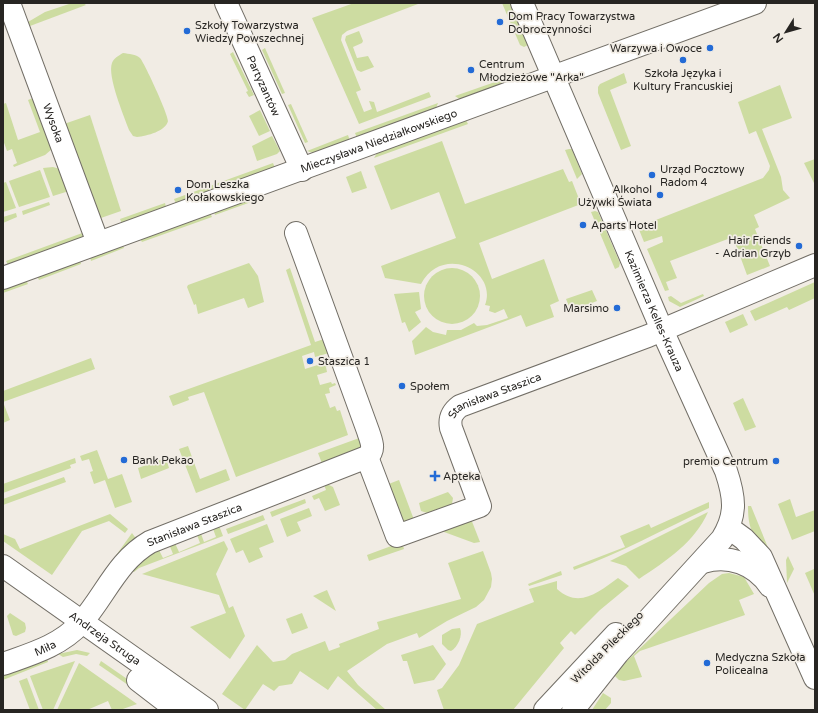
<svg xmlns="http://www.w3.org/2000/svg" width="818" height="713" font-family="'Varela Round',sans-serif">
  <rect width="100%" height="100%" fill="#f1ece4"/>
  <g fill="#cddca1">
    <polygon points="72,3 83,3 86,5 30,26 28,22 45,12"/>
    <polygon points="354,3 418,4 347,31 342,35 341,40 361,90 356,92 364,112 372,109 369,101 374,102 377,112 429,92 431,97 359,124 312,18"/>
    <polygon points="502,3 510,3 528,45 524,47 520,45"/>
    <polygon points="359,31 363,41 362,43 353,47 357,58 368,56 374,67 361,72 357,70 345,40 346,36"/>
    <polygon points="265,48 285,93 282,94 262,50"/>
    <polygon points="233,52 254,95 249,97 246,92 248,91 230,54"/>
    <path d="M123,53C129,54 136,54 140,58C144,62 169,116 168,121C166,131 147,136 137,137L133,136L129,130C124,116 107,76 112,63C114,58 118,56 123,53Z"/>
    <polygon points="624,73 627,83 610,90 631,146 621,150 598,93 598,87 600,84"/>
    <polygon points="512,76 517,81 461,100 455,96"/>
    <polygon points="780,85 792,118 762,129 781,177 783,190 790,198 754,215 759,227 755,229 770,266 747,275 733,237 670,261 677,278 666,282 669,290 665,291 647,249 663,242 662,236 644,242 638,227 763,178 769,170 770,166 756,131 749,134 738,102"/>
    <polygon points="33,98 52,149 45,155 14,167 13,165 17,163 12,149 7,151 3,140 3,104 6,103 18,140 40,132 28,100"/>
    <polygon points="438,103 436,108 357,138 355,133"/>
    <polygon points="291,104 308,142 305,143 288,105"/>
    <polygon points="260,110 270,131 259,136 249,116"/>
    <polygon points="90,115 121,211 98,219 64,124"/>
    <polygon points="466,120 468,124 374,158 377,153"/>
    <polygon points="348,135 350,141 313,153 307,151"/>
    <polygon points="272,136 280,151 277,154 257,161 252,146"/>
    <path d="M442,141L465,204L563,169L569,182L572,181L581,204L479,243L492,279L544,259L559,301L550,305L554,317L526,327L521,315L415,355L412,341L426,327L433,332L446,335L447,330H461L474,323L477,326L487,325L508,318L504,309L495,313L489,311L490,306L485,305C498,270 442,244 421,284L385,278L381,266L456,238L439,192L391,210L374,166Z"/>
    <polygon points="569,149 572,149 582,174 577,179 565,150"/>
    <polygon points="815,159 815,185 804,163"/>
    <polygon points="273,163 275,168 176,204 174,199"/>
    <polygon points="53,167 60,169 69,191 53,196 43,168"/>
    <polygon points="40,170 50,197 19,207 9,181"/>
    <polygon points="361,171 367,188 352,193 346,177"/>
    <polygon points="6,182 16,208 3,212 3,183"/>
    <polygon points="261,195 262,198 215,215 214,212"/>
    <polygon points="49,202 50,205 23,215 22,211"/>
    <polygon points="165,203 166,207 122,224 120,219"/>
    <polygon points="595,211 598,212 620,263 619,267 615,269 591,212"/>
    <polygon points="16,213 17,217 3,223 3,217"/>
    <polygon points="210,213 212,217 142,242 140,239"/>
    <polygon points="85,232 87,237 8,265 6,261"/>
    <polygon points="123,245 124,248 91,261 90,257"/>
    <polygon points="80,260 81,264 39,280 37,276"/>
    <polygon points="249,263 258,276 264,302 248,308 244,298 198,314 196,304 194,305 187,287 188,285"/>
    <polygon points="290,268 315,342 327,338 329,353 315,357 314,352 302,356 305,369 330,361 336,363 326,367 327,372 317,375 320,385 331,382 332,384 335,383 336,385 329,388 330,393 325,394 330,408 335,406 337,411 340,410 348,435 236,477 204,392 188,397 189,400 173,406 169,396 311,345 286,270"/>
    <circle cx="452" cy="296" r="28"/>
    <polygon points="26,280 28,284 3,293 3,288"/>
    <polygon points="815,282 815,298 789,310 787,307 755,321 750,311"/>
    <polygon points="592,290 597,301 571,311 566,299"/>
    <polygon points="419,292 421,309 415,312 421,322 409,332 405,322 402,323 394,294"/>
    <polygon points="703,294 704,296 680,307 669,301 668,297 671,296 681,303"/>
    <polygon points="743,314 748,325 730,333 725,322"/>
    <polygon points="91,358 95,369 3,402 10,420 3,423 3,391"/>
    <polygon points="743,398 756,427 745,431 733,403"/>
    <polygon points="362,437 362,448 323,466 318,453"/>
    <polygon points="188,446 200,479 226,469 230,480 196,493 179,449"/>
    <polygon points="97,450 108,479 122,474 132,502 115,508 105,480 94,484 90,472 93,471 89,459 82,461 80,456"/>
    <polygon points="75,458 76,463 70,465 71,468 3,493 3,484"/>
    <polygon points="166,458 169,468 141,479 138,468"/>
    <polygon points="64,477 66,482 3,505 3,499"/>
    <polygon points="399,480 416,525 404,524 386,485"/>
    <polygon points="323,482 333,487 340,505 325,511 319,498 314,500 312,496 326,490"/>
    <polygon points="448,492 453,498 452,504 427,513 421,511 419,503"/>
    <polygon points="305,499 306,503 272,517 270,512"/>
    <polygon points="790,499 796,517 815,510 815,531 792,540 778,504"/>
    <path d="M709,502V508C664,529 621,553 574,570L573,567L625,547L620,536L649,524L651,528Z"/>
    <path d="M748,506H751L771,555C754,535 748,533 748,506Z"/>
    <polygon points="309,508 312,516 297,522 301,531 287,537 280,519"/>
    <path d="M708,512C695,542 666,561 639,579L626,566L610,561Z"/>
    <polygon points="110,514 128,529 125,533 109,521 82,531 52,575 3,541 3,534 15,539 20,549"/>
    <polygon points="263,515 265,520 228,534 226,529"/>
    <polygon points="471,519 480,542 474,543 436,529"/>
    <polygon points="218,523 223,536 139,568 134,572 129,568 157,546 163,558 173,554 169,544 174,541 179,552 200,543 196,532 200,531 204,542 216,537 212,526"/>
    <polygon points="267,524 274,542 259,548 263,557 249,563 243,550 236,553 230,539"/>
    <polygon points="132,533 137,540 108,569 107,568"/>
    <polygon points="224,541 228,549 216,574 229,608 233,606 245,636 230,659 190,627 226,613 219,595 142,574"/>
    <polygon points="402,542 404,549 369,561 367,555"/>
    <polygon points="483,551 491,573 492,579 491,587 484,600 476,607 447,621 419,638 417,633 387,644 347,671 358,685 386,710 377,710 338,676 328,690 300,671 292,684 279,686 274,691 263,684 245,710 222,694 257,645 273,662 285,660 292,654 325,641 329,651 340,647 339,644 379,629 377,622 461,599 448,563"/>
    <polygon points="788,556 794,569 787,583 786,560"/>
    <polygon points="814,569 815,572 815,596 805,573"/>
    <polygon points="561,571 562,575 529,586 528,584"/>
    <polygon points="729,573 744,577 754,594 739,600 745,615 640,651 634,656 642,677 624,681 619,680 613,674 615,672 709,583 722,574"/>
    <path d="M618,578L629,586L600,610L575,635L571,631L560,643L564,648L513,710H444L437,690L442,688L459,665L477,624L534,602L529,589L557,581V589C579,609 599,592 618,578Z"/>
    <polygon points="327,590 336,611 313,596"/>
    <polygon points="10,613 25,623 26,628 25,632 16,636 13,635 7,616"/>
    <polygon points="302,613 308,628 292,634 286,619"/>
    <path d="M460,628C463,635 458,647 451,651L448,650L442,644V635L452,629Z"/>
    <polygon points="433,645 446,664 434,680 414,684 407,661 403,661 401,655"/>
    <polygon points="77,650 90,653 87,656 76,654 63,657 58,654"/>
    <polygon points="46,656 48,662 3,680 3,672"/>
    <polygon points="75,661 53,710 43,710 30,676"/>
    <polygon points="101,661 149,694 147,698 99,665"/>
    <polygon points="79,663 137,704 120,710 112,710 108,701 87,710 57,710"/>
    <polygon points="27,678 39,710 30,710 19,681"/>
    <polygon points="603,693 611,698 611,703 605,710 592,710"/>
  </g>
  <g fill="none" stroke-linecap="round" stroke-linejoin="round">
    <g stroke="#726e66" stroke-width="24">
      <g id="minor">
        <path id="s1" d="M9,3L98,243"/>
        <path id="s2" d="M226,3L302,170"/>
        <path id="s3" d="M522,3L662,330L726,471C735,498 737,515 722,539L618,653L573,710"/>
        <path id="s4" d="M3,278L755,3"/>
        <path id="s5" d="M367,457L397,536L480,506L451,428C449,418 452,412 460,406L648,336L815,265"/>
        <polyline points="729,528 744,539 761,557 815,678"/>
        <path d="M703,562C729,554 755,564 770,586"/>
        <path id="s6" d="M3,566L207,710"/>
        <path id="s7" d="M3,664C31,654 60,646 81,623C105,596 117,561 150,542L367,457C376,449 371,441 368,431L296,233"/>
        <polyline points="138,680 177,710"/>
        <polyline points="545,710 616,634"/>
      </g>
    </g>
    <use href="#minor" stroke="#fff" stroke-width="22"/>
  </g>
  <g fill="#236bd6" stroke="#f1ece4" stroke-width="1.5">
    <circle cx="500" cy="22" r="4"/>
    <circle cx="187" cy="31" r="4"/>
    <circle cx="710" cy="48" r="4"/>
    <circle cx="683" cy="60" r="4"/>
    <circle cx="471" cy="70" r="4"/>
    <circle cx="652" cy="175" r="4"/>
    <circle cx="178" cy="190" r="4"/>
    <circle cx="660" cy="195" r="4"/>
    <circle cx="583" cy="225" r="4"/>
    <circle cx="799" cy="246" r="4"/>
    <circle cx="617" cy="308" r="4"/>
    <circle cx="310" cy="361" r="4"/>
    <circle cx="402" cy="386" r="4"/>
    <circle cx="124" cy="460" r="4"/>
    <circle cx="776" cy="461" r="4"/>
    <path d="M433 470h4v4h4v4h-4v4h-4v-4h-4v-4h4z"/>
    <circle cx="707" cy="663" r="4"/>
  </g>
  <g text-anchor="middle" stroke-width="3.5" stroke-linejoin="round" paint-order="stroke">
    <g font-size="11" fill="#272522" stroke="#f1ece4" text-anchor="start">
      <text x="508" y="20">Dom Pracy Towarzystwa<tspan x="508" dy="13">Dobroczynności</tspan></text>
      <text x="195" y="29">Szkoły Towarzystwa<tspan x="195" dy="13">Wiedzy Powszechnej</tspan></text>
      <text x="702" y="52" text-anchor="end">Warzywa i Owoce</text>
      <text x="479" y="68">Centrum<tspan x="479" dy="13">Młodzieżowe "Arka"</tspan></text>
      <text x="683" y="77" text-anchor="middle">Szkoła Języka i<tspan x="683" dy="13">Kultury Francuskiej</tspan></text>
      <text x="660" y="173">Urząd Pocztowy<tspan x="660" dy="13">Radom 4</tspan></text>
      <text x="186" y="188">Dom Leszka<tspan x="186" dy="13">Kołakowskiego</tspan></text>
      <text x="652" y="193" text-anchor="end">Alkohol<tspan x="652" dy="13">Używki Świata</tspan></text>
      <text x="591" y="229">Aparts Hotel</text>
      <text x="791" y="244" text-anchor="end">Hair Friends<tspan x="791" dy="13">- Adrian Grzyb</tspan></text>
      <text x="609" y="312" text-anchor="end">Marsimo</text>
      <text x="318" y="365">Staszica 1</text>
      <text x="410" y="390">Społem</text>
      <text x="132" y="464">Bank Pekao</text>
      <text x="768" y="465" text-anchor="end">premio Centrum</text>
      <text x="443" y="480">Apteka</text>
      <text x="715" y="661">Medyczna Szkoła<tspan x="715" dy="13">Policealna</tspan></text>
    </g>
    <g font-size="11" fill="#272522" stroke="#f1ece4">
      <text dy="4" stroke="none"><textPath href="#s2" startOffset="91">Partyzantów</textPath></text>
      <text dy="4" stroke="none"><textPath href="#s1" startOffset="128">Wysoka</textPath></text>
      <text dy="4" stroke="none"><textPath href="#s4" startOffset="400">Mieczysława Niedziałkowskiego</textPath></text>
      <text dy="4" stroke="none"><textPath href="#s3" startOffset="335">Kazimierza Kelles-Krauza</textPath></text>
      <text dy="4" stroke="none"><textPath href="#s5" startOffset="317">Stanisława Staszica</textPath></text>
      <text dy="4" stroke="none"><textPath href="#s7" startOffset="244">Stanisława Staszica</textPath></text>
      <text dy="4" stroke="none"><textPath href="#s6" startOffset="125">Andrzeja Struga</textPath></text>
      <text dy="4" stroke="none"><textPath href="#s7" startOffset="45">Miła</textPath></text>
      <text transform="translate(607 647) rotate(-45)" y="4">Witolda Pileckiego</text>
    </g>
  </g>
  <rect width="818" height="713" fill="none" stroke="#272522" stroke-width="8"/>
  <g transform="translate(786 32) rotate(233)" stroke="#f1ece4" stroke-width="3" paint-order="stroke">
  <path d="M0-3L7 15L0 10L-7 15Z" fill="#272522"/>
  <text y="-6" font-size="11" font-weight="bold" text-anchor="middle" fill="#272522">N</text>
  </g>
</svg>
